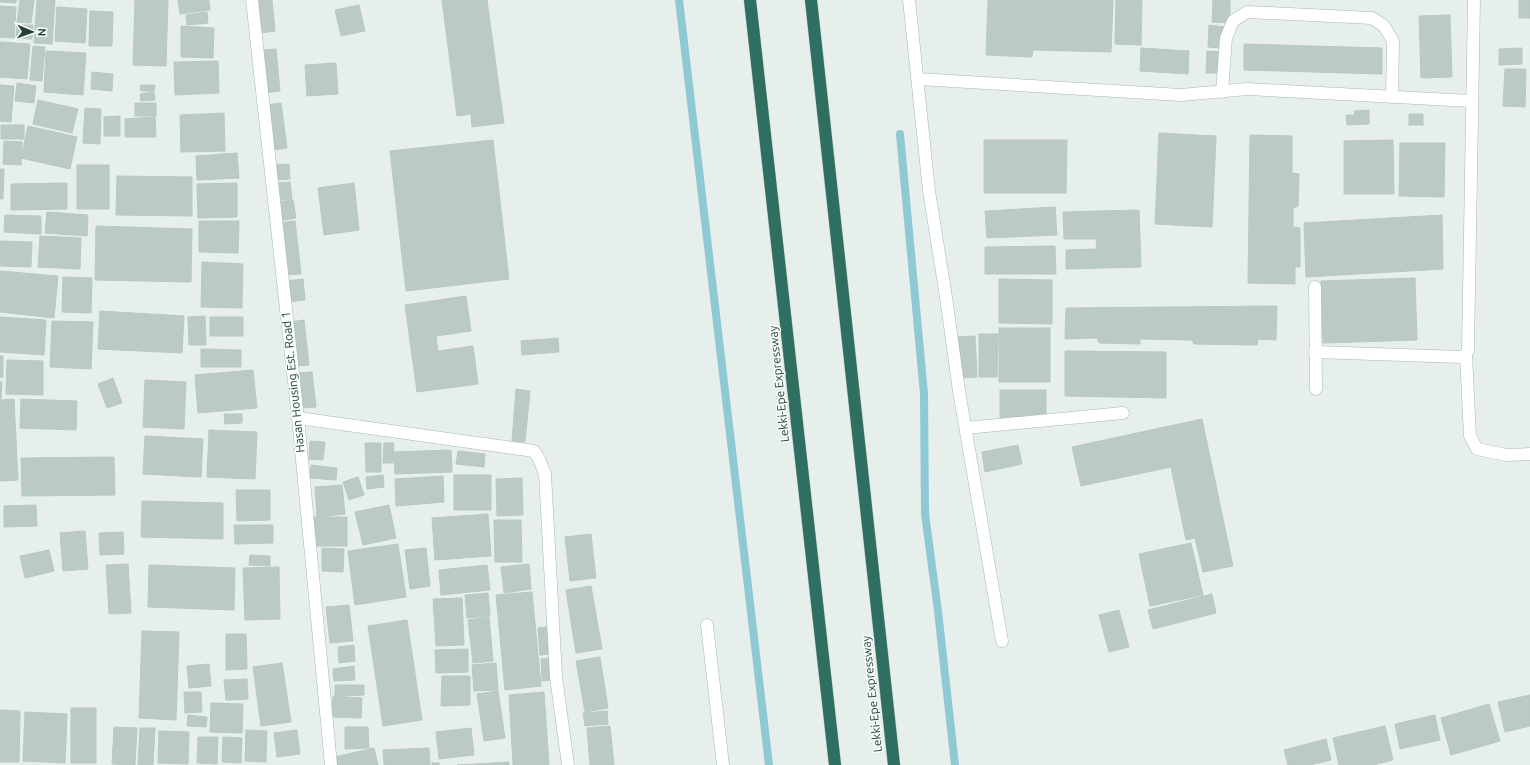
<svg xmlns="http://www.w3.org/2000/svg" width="1530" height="765" font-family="Ubuntu,sans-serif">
  <rect width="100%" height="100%" fill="#e6efeb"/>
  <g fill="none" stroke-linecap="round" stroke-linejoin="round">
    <g stroke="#8ec9d4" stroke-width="8">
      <polyline points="679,0 769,765"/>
      <polyline points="900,134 924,394 925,514 938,611 955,765"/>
    </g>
  </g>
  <g fill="#bbcac4" stroke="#b8c9c2">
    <polygon points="0,0 16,0 16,3 0,2"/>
    <polygon points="20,0 34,0 31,23 17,22"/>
    <polygon points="37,0 55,0 52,44 34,43"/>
    <polygon points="135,0 168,0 166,66 133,65"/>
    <polygon points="178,0 209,0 210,10 180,14"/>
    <polygon points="256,0 272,0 275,31 260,33"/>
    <polygon points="442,0 487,0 504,123 472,127 471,114 457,116"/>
    <polygon points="988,0 1113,0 1111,52 1033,50 1032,57 986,55"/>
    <polygon points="1116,0 1142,0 1141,45 1115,44"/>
    <polygon points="1213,0 1230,0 1230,23 1212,22"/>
    <rect x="1519" y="0" width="11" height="18"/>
    <polygon points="359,5 365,31 341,36 335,10"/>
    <polygon points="0,6 16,7 14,38 0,37"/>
    <polygon points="57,7 87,9 85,43 55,41"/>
    <polygon points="90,11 113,12 112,46 89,46"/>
    <polygon points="207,12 208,23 187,25 186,15"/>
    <polygon points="1450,15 1452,77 1421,78 1419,16"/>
    <polygon points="17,25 33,25 32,39 16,38"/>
    <polygon points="1209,25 1225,27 1223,48 1208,47"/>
    <polygon points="181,26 214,28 213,58 181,57"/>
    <polygon points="0,42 30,44 27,79 0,77"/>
    <polygon points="1244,44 1382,48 1382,74 1244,70"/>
    <polygon points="33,46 45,47 42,81 30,80"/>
    <polygon points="1141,48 1189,51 1188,74 1140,71"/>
    <polygon points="1522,48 1522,64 1499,65 1499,49"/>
    <polygon points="276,49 280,91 265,93 261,50"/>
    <polygon points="46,51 86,53 83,95 44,92"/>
    <polygon points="1207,51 1222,52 1221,73 1206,73"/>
    <polygon points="218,61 219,93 175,95 174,62"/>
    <polygon points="336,63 338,94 307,96 305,65"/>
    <polygon points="1505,69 1526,69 1525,107 1503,106"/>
    <polygon points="92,72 113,74 112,91 91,89"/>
    <polygon points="17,83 36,86 34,103 15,101"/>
    <polygon points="0,85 14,86 11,122 0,121"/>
    <polygon points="140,85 155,85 154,91 141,91"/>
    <polygon points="154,92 155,100 141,101 140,94"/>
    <polygon points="38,100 78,109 72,133 33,124"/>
    <rect x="135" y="103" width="21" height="13"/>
    <polygon points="281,103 287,148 272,150 266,105"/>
    <polygon points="85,108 101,109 100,144 83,143"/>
    <polygon points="1369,110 1369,124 1347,125 1346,115 1355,115 1354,111"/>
    <polygon points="224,113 225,151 181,152 180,115"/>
    <rect x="1409" y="114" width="14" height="11"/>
    <polygon points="120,116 120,136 104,136 104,117"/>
    <polygon points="155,117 156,137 125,137 125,119"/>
    <rect x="1" y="125" width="23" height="14"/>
    <polygon points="28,126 77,137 70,169 21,158"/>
    <polygon points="1159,133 1216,136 1212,227 1155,224"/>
    <polygon points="1250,135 1292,136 1292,173 1299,174 1298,206 1293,208 1293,227 1300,228 1300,267 1295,267 1295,284 1248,283"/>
    <polygon points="493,140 509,279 406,291 390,151"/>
    <polygon points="984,140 1067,140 1066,193 984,193"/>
    <polygon points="1393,140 1394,194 1344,194 1344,141"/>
    <polygon points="4,141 22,142 21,165 3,164"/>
    <polygon points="1400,143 1445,143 1444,197 1399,196"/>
    <polygon points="237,153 239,178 197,180 196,156"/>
    <polygon points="289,164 290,179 274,180 274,165"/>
    <rect x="77" y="165" width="32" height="44"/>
    <polygon points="0,169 4,169 3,199 0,199"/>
    <polygon points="117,176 192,177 192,216 116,215"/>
    <polygon points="290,182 292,199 278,200 277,183"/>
    <polygon points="67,183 67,209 11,210 11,184"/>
    <polygon points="237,183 237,217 198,218 197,184"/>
    <polygon points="354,183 359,230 324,235 318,188"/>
    <polygon points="293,200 296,218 279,221 276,202"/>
    <polygon points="1055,207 1057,235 987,238 985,211"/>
    <polygon points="1139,210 1141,267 1066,269 1066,250 1097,249 1096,239 1064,239 1063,212"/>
    <polygon points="47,212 88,215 87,236 45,233"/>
    <polygon points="5,215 41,216 41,234 4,232"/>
    <polygon points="1442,215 1443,269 1306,277 1304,223"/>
    <polygon points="199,221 239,221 238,253 199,252"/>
    <polygon points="295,221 301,274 283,275 278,223"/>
    <polygon points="96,226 192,229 191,282 95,280"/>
    <polygon points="40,236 81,238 80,269 38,267"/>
    <polygon points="0,241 32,242 31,267 0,266"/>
    <polygon points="1055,246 1056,274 985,274 985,247"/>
    <polygon points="202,262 243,264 242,308 201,307"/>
    <polygon points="0,271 58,276 54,318 0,312"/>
    <polygon points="63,277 92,278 91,313 62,312"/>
    <polygon points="1415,278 1417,340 1323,343 1321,281"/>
    <polygon points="303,279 305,300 288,302 287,281"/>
    <polygon points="999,279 1052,280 1052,324 999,323"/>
    <polygon points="466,296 471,331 436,336 438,351 473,346 478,384 417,392 405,305"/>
    <polygon points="1277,306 1276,340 1258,339 1257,345 1194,344 1192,340 1140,339 1140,344 1099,343 1097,338 1065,339 1066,308"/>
    <polygon points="100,311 184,316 182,353 98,349"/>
    <polygon points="205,316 206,345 189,345 188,317"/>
    <polygon points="0,317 46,320 44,355 0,352"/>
    <rect x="210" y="317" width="33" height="19"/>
    <polygon points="304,320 309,365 294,366 290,322"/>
    <polygon points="52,321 93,322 91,369 50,367"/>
    <rect x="999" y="328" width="51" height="54"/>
    <polygon points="979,334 998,334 997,377 979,377"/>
    <polygon points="975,336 977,377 959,378 957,337"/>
    <polygon points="558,338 559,352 522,355 521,341"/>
    <polygon points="201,349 241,350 241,367 201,367"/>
    <polygon points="1065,351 1166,352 1166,398 1065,396"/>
    <rect x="0" y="356" width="3" height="21"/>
    <polygon points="7,360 43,361 43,395 6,394"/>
    <polygon points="253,370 257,408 198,413 195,375"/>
    <polygon points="312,372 316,407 300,408 297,373"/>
    <polygon points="113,378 122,403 107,408 98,384"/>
    <polygon points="145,380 186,382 184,429 143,427"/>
    <polygon points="0,382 2,382 1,399 0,399"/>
    <polygon points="516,389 530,391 525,442 512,441"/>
    <rect x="1000" y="390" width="46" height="28"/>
    <polygon points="14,399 18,480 0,481 0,400"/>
    <polygon points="21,399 77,401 76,430 20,428"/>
    <polygon points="224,414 242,414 242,423 225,424"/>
    <polygon points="1202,419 1233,566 1203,572 1195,538 1186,540 1171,467 1081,486 1072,447"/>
    <polygon points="209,430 257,432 255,479 207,477"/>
    <polygon points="145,436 203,439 201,477 143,474"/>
    <polygon points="310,441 325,442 323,460 309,459"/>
    <polygon points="365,443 381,443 381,472 366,472"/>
    <polygon points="384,443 394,443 393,463 383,463"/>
    <polygon points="1018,445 1022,464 985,472 982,452"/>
    <polygon points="451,450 452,472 395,474 394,452"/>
    <polygon points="458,451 485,454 484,467 456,464"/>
    <polygon points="114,457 115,495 22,496 21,458"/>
    <polygon points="311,465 337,468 336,480 310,478"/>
    <polygon points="383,475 384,487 367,489 366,477"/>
    <rect x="454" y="475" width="37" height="35"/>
    <polygon points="443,476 444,502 396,506 395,479"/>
    <polygon points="358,477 364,495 349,500 343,482"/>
    <polygon points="522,478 523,515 497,516 496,479"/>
    <polygon points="342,485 345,514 317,517 315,487"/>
    <polygon points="236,490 270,490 270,520 237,521"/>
    <polygon points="142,501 223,503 223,539 141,537"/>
    <polygon points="36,505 37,526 4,527 4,506"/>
    <polygon points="389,505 396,538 363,545 355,512"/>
    <polygon points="488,514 491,556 435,560 432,518"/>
    <rect x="314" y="517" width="33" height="29"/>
    <polygon points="494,520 521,520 522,562 495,562"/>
    <polygon points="234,525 273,525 273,543 235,544"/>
    <polygon points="85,531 88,569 63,571 60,533"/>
    <polygon points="123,532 124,554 100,555 99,533"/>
    <polygon points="591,534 596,578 570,581 565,537"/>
    <polygon points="1191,543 1203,595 1150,606 1139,554"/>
    <polygon points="398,544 406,597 355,605 348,551"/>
    <polygon points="322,548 344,549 343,572 322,571"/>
    <polygon points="426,548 430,586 410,589 405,550"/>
    <polygon points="49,550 54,571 25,578 20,556"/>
    <polygon points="250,555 270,556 270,566 249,565"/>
    <polygon points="128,564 131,613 109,614 106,565"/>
    <polygon points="529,564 531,589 504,593 501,567"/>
    <polygon points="149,565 235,568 234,610 148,607"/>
    <polygon points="487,565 490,590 441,595 439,570"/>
    <polygon points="279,567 280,619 245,620 243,568"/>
    <polygon points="591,586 602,649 576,653 566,590"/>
    <polygon points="532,592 541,686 505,690 496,595"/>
    <polygon points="488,593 490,616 467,618 465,595"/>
    <polygon points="1212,594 1216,613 1153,629 1148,610"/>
    <polygon points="462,598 464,645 436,646 433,599"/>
    <polygon points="349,605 353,641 330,643 326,607"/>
    <polygon points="1119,610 1129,647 1109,652 1099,615"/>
    <polygon points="489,617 493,661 473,663 468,620"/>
    <polygon points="407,620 422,720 383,726 368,626"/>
    <polygon points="547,627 550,654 540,655 538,628"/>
    <polygon points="142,631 179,632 176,720 139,718"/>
    <polygon points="226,634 246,634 247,669 226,670"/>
    <polygon points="354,645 355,661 339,663 338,647"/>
    <polygon points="468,649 468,672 436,673 435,650"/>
    <polygon points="600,657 608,708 585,712 576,661"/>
    <polygon points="551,658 553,680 542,681 541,659"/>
    <polygon points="282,663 291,722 261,726 253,667"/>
    <polygon points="496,663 498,690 474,691 472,665"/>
    <polygon points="209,664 211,686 189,688 187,666"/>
    <polygon points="354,666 355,680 334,681 333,669"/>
    <polygon points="442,676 470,676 470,705 441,706"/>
    <polygon points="247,679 248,699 226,700 224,680"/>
    <polygon points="335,685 364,685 364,695 335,696"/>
    <polygon points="498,691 505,738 484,741 477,694"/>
    <polygon points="184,692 201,692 202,712 185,713"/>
    <polygon points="544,692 549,765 513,765 509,695"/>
    <polygon points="1530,695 1530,726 1505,732 1498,702"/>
    <polygon points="333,696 362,698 361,718 332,717"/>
    <polygon points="211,703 243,704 242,733 210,732"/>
    <polygon points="1489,704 1500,741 1451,755 1441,718"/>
    <rect x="71" y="708" width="25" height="55"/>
    <polygon points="0,710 20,711 19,762 0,762"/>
    <polygon points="607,711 608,724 585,726 583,713"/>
    <polygon points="25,712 67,714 65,763 23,761"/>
    <polygon points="188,715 207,717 206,727 187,726"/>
    <polygon points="1435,715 1440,740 1400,749 1395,724"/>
    <polygon points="610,726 614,765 590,765 587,728"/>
    <polygon points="1385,726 1393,760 1373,765 1339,765 1333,738"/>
    <polygon points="114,727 137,728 135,765 112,764"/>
    <polygon points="345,727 368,727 369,748 345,749"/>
    <polygon points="140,728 155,728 153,765 138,765"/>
    <polygon points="471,728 474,755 439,759 436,732"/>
    <polygon points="246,730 267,731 266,762 245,761"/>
    <polygon points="297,730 300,754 277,757 274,733"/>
    <polygon points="159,731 189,732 188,764 158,763"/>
    <polygon points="198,737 218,737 217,764 197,763"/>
    <polygon points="223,737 242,738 241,763 222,762"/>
    <polygon points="1326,739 1331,760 1310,765 1288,765 1284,750"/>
    <polygon points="374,748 378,765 337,765 335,757"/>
    <polygon points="429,748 430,765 384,765 383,750"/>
    <polygon points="509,762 509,765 457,765"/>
    <rect x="432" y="763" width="7" height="2"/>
  </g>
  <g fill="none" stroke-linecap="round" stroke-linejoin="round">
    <g stroke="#a8b8b2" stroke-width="13">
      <g id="minor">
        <polyline points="252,0 298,418 331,765"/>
        <polyline points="909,0 929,191 946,297 959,391 1002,641"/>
        <polyline points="918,79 1181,95 1247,89 1471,101"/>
        <polyline points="1222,92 1226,38 1233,21 1247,12 1372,18 1384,26 1393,41 1392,97"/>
        <polyline points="1315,287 1316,389"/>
        <polyline points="1315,352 1461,357 1466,355 1468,350 1474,0"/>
        <polyline points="1466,355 1470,436 1477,449 1506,455 1530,454"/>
        <polyline points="298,418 534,451 539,459 545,474 556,677 568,765"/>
        <polyline points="966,428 1123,413"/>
        <polyline points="707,625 723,765"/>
      </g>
    </g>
    <g stroke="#c2cac8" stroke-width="13">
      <g id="highway">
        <polyline points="750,0 835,765"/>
        <polyline points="811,0 894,765"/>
      </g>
    </g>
    <use href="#minor" stroke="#fff" stroke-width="12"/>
    <use href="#highway" stroke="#2f6f62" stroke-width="12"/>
  </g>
  <g text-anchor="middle" stroke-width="3" stroke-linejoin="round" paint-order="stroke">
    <g font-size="12" fill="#24423a" stroke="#f7fbf9">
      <text transform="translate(293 382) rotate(-96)" y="4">Hasan Housing Est. Road 1</text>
      <text transform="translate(779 384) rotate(-96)" y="4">Lekki-Epe Expressway</text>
      <text transform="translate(872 694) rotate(-96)" y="4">Lekki-Epe Expressway</text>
    </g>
  </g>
  <g transform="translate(32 32) rotate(92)" stroke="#f7fbf9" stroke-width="3" paint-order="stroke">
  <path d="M0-3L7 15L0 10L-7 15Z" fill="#24423a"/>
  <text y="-6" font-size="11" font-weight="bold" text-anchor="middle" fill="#24423a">N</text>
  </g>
</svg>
